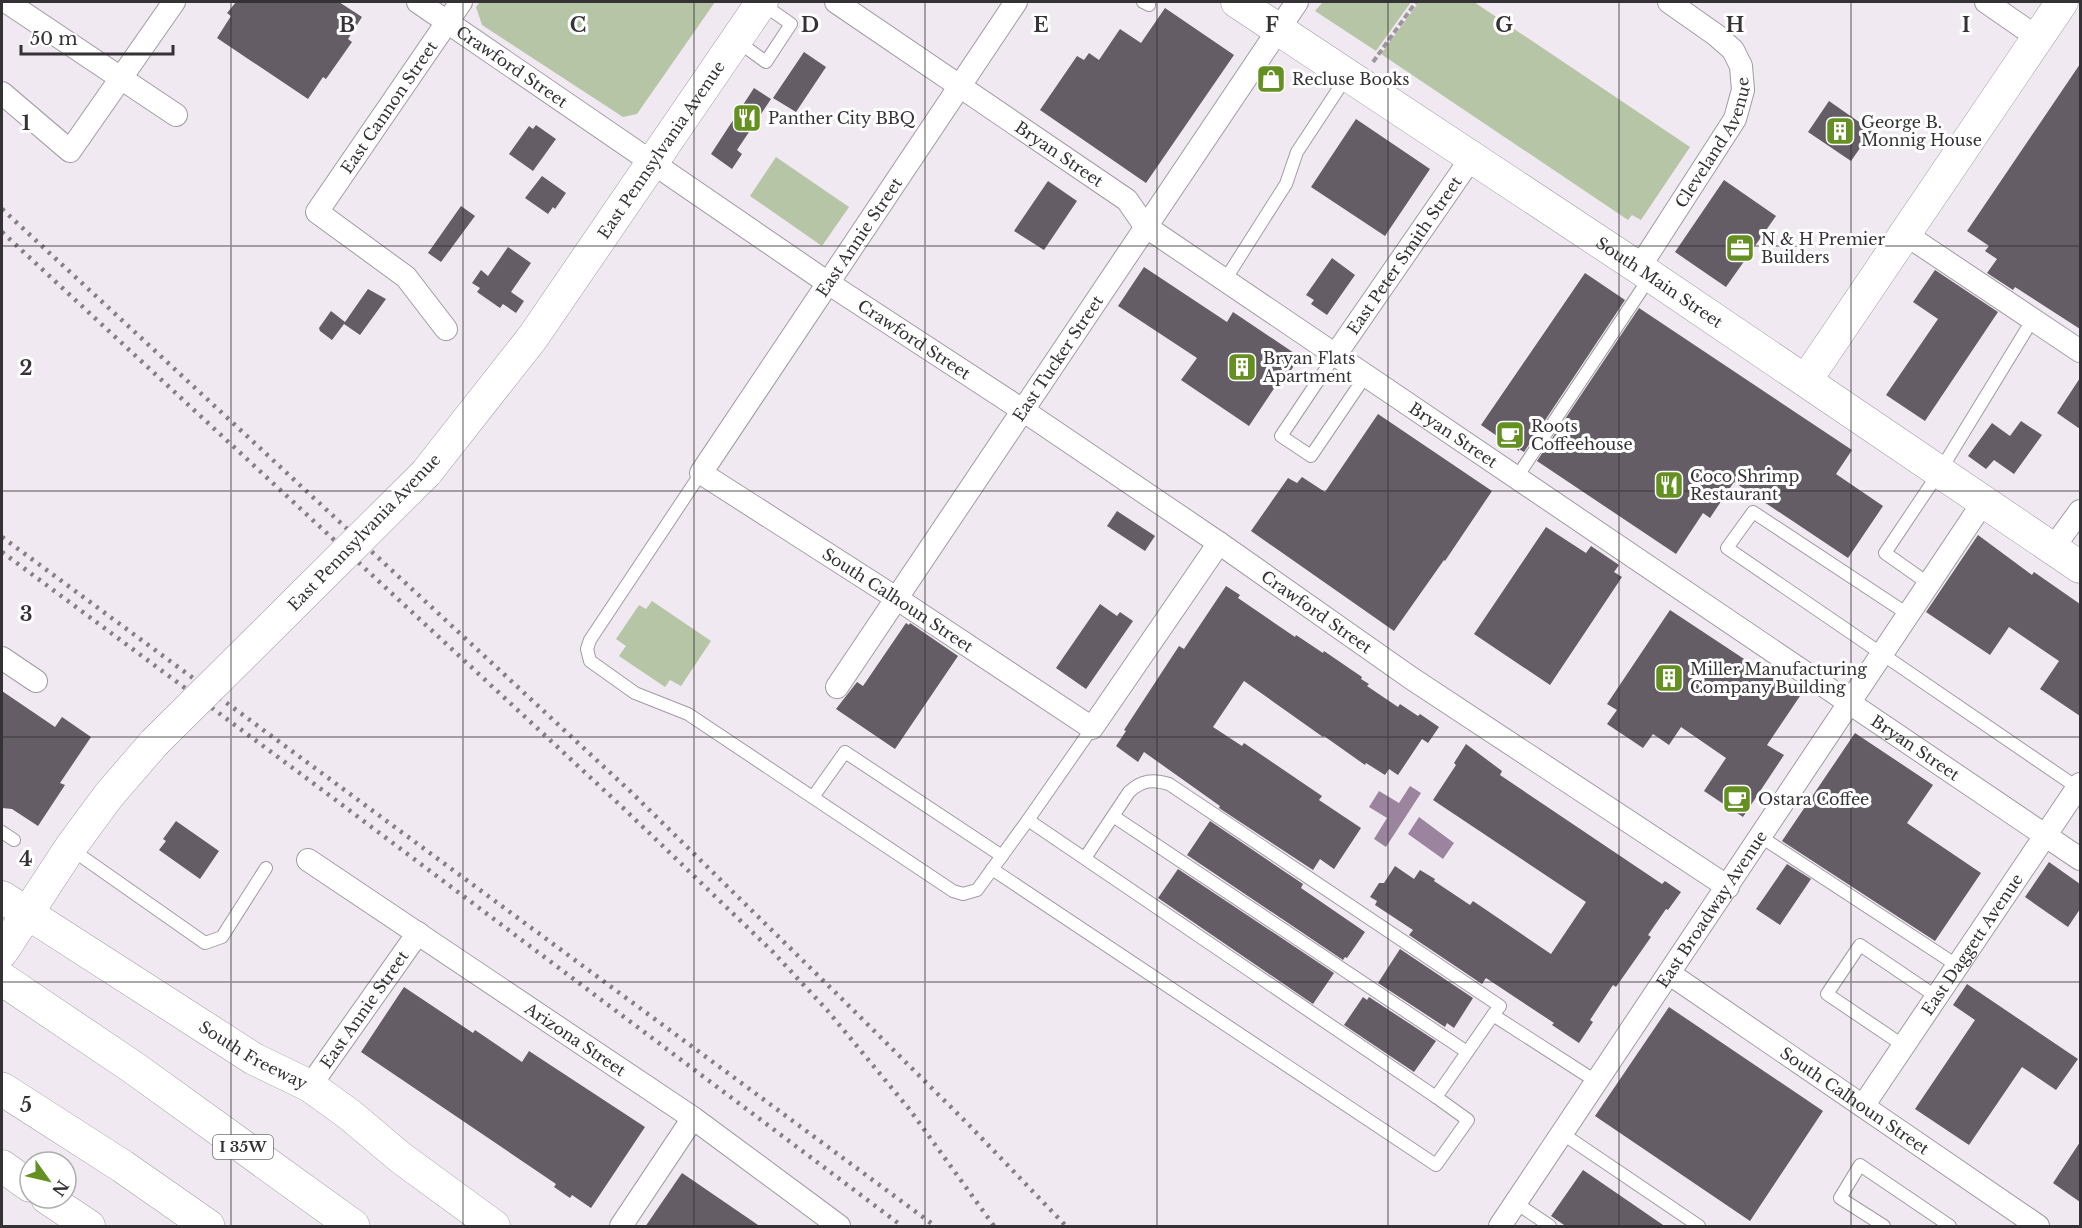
<svg xmlns="http://www.w3.org/2000/svg" width="2082" height="1228" font-family="'Libre Baskerville',serif">
  <rect width="100%" height="100%" fill="#f1e9f2"/>
  <g fill="#b5c5a6">
    <polygon points="480,2 715,2 637,114 623,117 482,25 476,7"/>
    <polygon points="1323,2 1411,2 1376,51 1315,11"/>
    <polygon points="1419,2 1474,2 1690,147 1641,220 1632,215 1628,220 1381,54"/>
    <polygon points="776,157 849,207 822,246 750,196"/>
    <polygon points="652,601 711,641 681,686 670,680 665,687 619,656 626,646 616,639 639,605 646,609"/>
  </g>
  <g fill="#9b859e">
    <polygon points="1410,786 1421,793 1386,847 1374,839 1387,818 1369,807 1379,791 1399,803"/>
    <polygon points="1419,817 1454,843 1443,859 1408,834"/>
  </g>
  <g fill="#645d65">
    <polygon points="236,2 339,2 362,17 348,39 352,42 326,79 323,77 308,99 217,38 231,16 227,13"/>
    <polygon points="1165,8 1234,55 1146,183 1040,110 1077,56 1084,60 1089,53 1099,60 1120,29 1141,43"/>
    <polygon points="804,52 826,67 796,112 773,98"/>
    <polygon points="2080,64 2080,329 2015,287 2013,290 1987,273 1997,259 1985,251 1989,246 1967,231"/>
    <polygon points="754,88 771,99 737,150 742,154 732,169 711,154"/>
    <polygon points="1829,101 1872,131 1851,161 1808,132"/>
    <polygon points="1356,119 1430,169 1385,236 1311,187"/>
    <polygon points="536,125 556,139 533,171 509,154 529,126 533,129"/>
    <polygon points="542,176 566,193 555,209 553,207 548,214 525,198"/>
    <polygon points="1724,180 1776,216 1726,287 1675,252"/>
    <polygon points="1048,181 1077,201 1044,250 1014,231"/>
    <polygon points="461,206 475,216 441,262 428,253"/>
    <polygon points="508,247 531,263 511,292 524,301 516,313 503,304 500,308 477,292 480,288 472,283 481,270 488,276"/>
    <polygon points="1332,258 1355,275 1327,315 1311,304 1314,300 1306,295"/>
    <polygon points="1144,267 1227,322 1233,312 1300,357 1278,389 1275,387 1249,426 1181,380 1197,358 1118,306"/>
    <polygon points="1935,270 1998,312 1925,421 1886,395 1938,319 1913,302"/>
    <polygon points="1585,273 1625,300 1524,452 1519,449 1519,451 1481,425"/>
    <polygon points="368,289 386,299 360,335 344,324 332,340 320,331 319,328 331,311 345,322"/>
    <polygon points="1639,308 1852,450 1836,474 1883,506 1848,558 1734,482 1710,518 1703,513 1676,554 1537,461"/>
    <polygon points="2080,378 2080,429 2057,413"/>
    <polygon points="1378,414 1492,491 1445,561 1444,560 1394,631 1251,531 1288,478 1297,483 1302,477 1325,492"/>
    <polygon points="2021,421 2042,435 2014,474 1994,460 1986,469 1968,456 1992,423 2010,436"/>
    <polygon points="1117,511 1155,536 1145,551 1107,526"/>
    <polygon points="1546,527 1586,553 1591,546 1619,565 1614,572 1622,577 1550,685 1474,634"/>
    <polygon points="1978,535 2032,575 2034,572 2080,604 2080,716 2040,689 2059,661 2009,627 1990,655 1926,612"/>
    <polygon points="1226,586 1240,595 1238,598 1295,637 1296,635 1323,653 1324,651 1362,677 1361,679 1369,684 1367,686 1398,707 1400,704 1418,716 1420,714 1439,727 1428,743 1422,739 1398,775 1389,769 1385,775 1366,763 1365,765 1324,736 1323,737 1244,681 1213,727 1242,746 1244,743 1322,796 1319,800 1361,828 1334,869 1320,859 1313,870 1219,808 1220,806 1144,752 1138,762 1116,746 1126,731 1124,730 1179,646 1184,649"/>
    <polygon points="1100,604 1117,616 1120,612 1133,621 1086,689 1056,668"/>
    <polygon points="1670,610 1800,696 1767,745 1784,755 1743,817 1704,791 1726,758 1681,727 1669,745 1653,734 1643,748 1607,724 1617,710 1607,704"/>
    <polygon points="906,623 909,625 910,623 958,656 895,749 836,709 857,682 863,686"/>
    <polygon points="2,691 55,727 62,717 91,737 60,783 65,785 38,826 12,809 2,808"/>
    <polygon points="1855,733 1933,785 1907,823 1981,873 1935,941 1782,841"/>
    <polygon points="1466,744 1502,771 1500,775 1662,884 1665,881 1681,892 1668,910 1666,909 1648,935 1651,937 1616,987 1613,985 1590,1020 1593,1022 1579,1043 1552,1025 1554,1023 1486,978 1482,984 1409,935 1413,930 1375,905 1377,901 1370,897 1379,883 1384,883 1395,866 1414,879 1420,870 1435,879 1434,881 1470,905 1473,901 1551,954 1586,902 1433,800 1456,765 1454,763"/>
    <polygon points="176,821 219,851 200,879 159,850 166,841 163,839"/>
    <polygon points="1210,821 1303,884 1301,888 1365,932 1347,958 1345,957 1343,960 1187,855"/>
    <polygon points="2049,862 2080,884 2080,909 2068,927 2025,897"/>
    <polygon points="1787,864 1811,879 1780,925 1756,909"/>
    <polygon points="1178,869 1334,973 1313,1004 1158,898"/>
    <polygon points="1400,949 1473,998 1454,1028 1447,1023 1445,1027 1378,983"/>
    <polygon points="1967,984 2078,1059 2056,1090 2022,1067 1969,1145 1915,1109 1975,1020 1953,1005"/>
    <polygon points="404,987 473,1033 475,1030 522,1062 529,1051 645,1127 591,1208 572,1195 570,1198 554,1187 556,1184 361,1052"/>
    <polygon points="1363,997 1367,1000 1369,997 1436,1041 1414,1072 1344,1025"/>
    <polygon points="1669,1007 1823,1111 1750,1221 1595,1116"/>
    <polygon points="2080,1142 2080,1202 2053,1183"/>
    <polygon points="1583,1170 1666,1227 1567,1227 1551,1216"/>
    <polygon points="682,1173 685,1175 761,1227 645,1227"/>
  </g>
  <g fill="none" stroke-linecap="round" stroke-linejoin="round">
    <g stroke="#a29aa3" stroke-width="14">
      <g id="lane">
        <polyline points="1143,2 1149,5"/>
        <polyline points="737,41 766,62 791,24 761,3"/>
        <polyline points="1225,280 1286,184 1297,152 1347,76"/>
        <polyline points="1336,354 1281,436 1311,456 1366,375"/>
        <polyline points="701,473 590,640 587,649 590,661 635,693 688,714 953,891 963,894 977,890 1028,820"/>
        <polyline points="1517,477 1650,277"/>
        <polyline points="1929,584 1885,553 1940,471 2033,319"/>
        <polyline points="1909,615 1753,512 1727,548 2078,788"/>
        <polyline points="1092,728 1028,820 1436,1097 1493,1015 1597,1082"/>
        <polyline points="813,797 845,752 1002,856"/>
        <polyline points="1113,816 1467,1052"/>
        <polyline points="2,832 14,840"/>
        <polyline points="1761,837 1958,966"/>
        <polyline points="71,849 205,943 222,937 266,868"/>
        <path d="M1085,858L1129,792C1142,780 1153,779 1169,784L1500,1006L1493,1015"/>
        <polyline points="992,869 1436,1165 1468,1120 1436,1097"/>
        <polyline points="1904,1046 1827,994 1860,945 1937,997"/>
        <polyline points="1563,1134 1699,1226"/>
        <polyline points="1516,1203 1550,1226"/>
        <polyline points="1884,1226 1840,1198 1860,1165 1950,1226"/>
      </g>
    </g>
    <g stroke="#a29aa3" stroke-width="24">
      <g id="street">
        <polyline points="7,2 176,115"/>
        <path id="s1" d="M418,2L828,283L1024,411L1219,543L1411,678L1728,887"/>
        <path id="s2" d="M836,2L1127,200L1145,226L2080,859"/>
        <path id="s3" d="M1016,2L701,473L896,598L1092,728L1219,543"/>
        <polyline points="1986,2 2038,38"/>
        <polyline points="2,93 70,151 174,2"/>
        <polyline points="1905,234 2080,351"/>
        <path id="s4" d="M1639,268L1735,119L1743,90L1741,66L1733,50L1716,35L1669,2"/>
        <path id="s5" d="M446,329L406,277L317,212L461,2"/>
        <path id="s6" d="M1336,354L1472,157"/>
        <polyline points="2053,548 2080,511"/>
        <polyline points="2,658 36,681"/>
        <path id="s7" d="M837,687L1297,2"/>
        <path id="s8" d="M308,860L693,1118L839,1226"/>
        <path id="s9" d="M1670,974L2038,1226"/>
        <path id="s10" d="M310,1086L418,933"/>
        <path id="s11" d="M1863,1106L2080,784"/>
        <polyline points="621,1226 693,1118"/>
        <path id="s12" d="M1500,1226L1984,501"/>
      </g>
    </g>
    <g stroke="#a29aa3" stroke-width="33">
      <g id="secondary">
        <path id="s13" d="M1237,2L1639,268L2080,567"/>
        <polyline points="1806,380 2062,2"/>
        <path id="s14" d="M426,473L533,337L762,2"/>
        <path id="s15" d="M2,897L254,1059L310,1086L350,1115L401,1158L494,1226"/>
        <polyline points="2,952 70,848 109,795 154,743"/>
        <polyline points="2,1166 30,1186"/>
        <polyline points="47,1198 89,1226"/>
      </g>
    </g>
    <g stroke="#a29aa3" stroke-width="34">
      <g id="highway">
        <polyline points="2,979 134,1068 353,1226"/>
        <polyline points="2,1089 122,1166 208,1226"/>
      </g>
    </g>
    <polyline stroke="#9d979d" stroke-width="4" stroke-dasharray="6 3" stroke-linecap="butt" points="1373,62 1416,2"/>
    <use href="#lane" stroke="#fff" stroke-width="12"/>
    <use href="#street" stroke="#fff" stroke-width="22"/>
    <use href="#secondary" stroke="#fff" stroke-width="32"/>
    <use href="#highway" stroke="#fff" stroke-width="33"/>
    <g stroke="#847f84" stroke-width="4.5" stroke-dasharray="3 6" stroke-linecap="butt">
      <polyline points="2,209 631,792 842,999 968,1124 1066,1226"/>
      <polyline points="2,232 619,804 773,952 827,1010 910,1110 994,1226"/>
      <polyline points="2,537 935,1226"/>
      <polyline points="2,552 321,789 902,1226"/>
    </g>
    <g stroke="#a29aa3" stroke-width="33" stroke-linecap="butt">
      <polyline id="secondary-bridge" points="154,743 426,473"/>
    </g>
    <use href="#secondary-bridge" stroke="#fff" stroke-width="32"/>
  </g>
  <path fill="none" stroke="#353235" stroke-width="1.5" stroke-opacity="0.55" d="M231,2V1226M463,2V1226M694,2V1226M925,2V1226M1157,2V1226M1388,2V1226M1619,2V1226M1851,2V1226M2,246H2080M2,491H2080M2,737H2080M2,982H2080"/>
  <defs>
    <g id="shop-square" transform="scale(1.5)"><rect x="-9" y="-9" width="18" height="18" rx="4" fill="#649022" stroke="#fff"/><path d="M-5-2.5h2.3a2.7 3.5 0 0 1 5.4 0H5L5.5 6h-11ZM-1.5-2.5h3a1.5 2.3 0 0 0-3 0Z" fill="#fff"/></g>
    <g id="restaurant-square" transform="scale(1.5)"><rect x="-9" y="-9" width="18" height="18" rx="4" fill="#649022" stroke="#fff"/><path d="M-5-6h1v4h1v-4h1v4h1v-4h1v5L-1.5 .5V6h-2V.5L-5-1ZM5-6V6H3V1.5H1.5Q1.5-4 5-6Z" fill="#fff"/></g>
    <g id="building-square" transform="scale(1.5)"><rect x="-9" y="-9" width="18" height="18" rx="4" fill="#649022" stroke="#fff"/><path d="M-4-6H4V6H1V3H-1V6H-4ZM-2.5-4.3h1.7v1.8h-1.7ZM.8-4.3h1.7v1.8H.8ZM-2.5-1h1.7V.8h-1.7ZM.8-1h1.7V.8H.8Z" fill="#fff"/></g>
    <g id="office-square" transform="scale(1.5)"><rect x="-9" y="-9" width="18" height="18" rx="4" fill="#649022" stroke="#fff"/><path d="M-6-3h4V-5.5h4V-3h4V5H-6ZM-1-4.5V-3h2v-1.5ZM-6 0V1H6V0Z" fill="#fff"/></g>
    <g id="cafe-square" transform="scale(1.5)"><rect x="-9" y="-9" width="18" height="18" rx="4" fill="#649022" stroke="#fff"/><path d="M-5.5-4.5H6V0H3Q3 3.5 0 3.5H-2.5Q-5.5 3.5-5.5 0ZM3-3.2v2h1.7v-2ZM-6 4.5H4V6H-6Z" fill="#fff"/></g>
  </defs>
  <g fill-rule="evenodd">
    <use href="#shop-square" x="1271" y="79"/>
    <use href="#restaurant-square" x="747" y="118"/>
    <use href="#building-square" x="1840" y="131"/>
    <use href="#office-square" x="1740" y="248"/>
    <use href="#building-square" x="1242" y="367"/>
    <use href="#cafe-square" x="1510" y="435"/>
    <use href="#restaurant-square" x="1669" y="485"/>
    <use href="#building-square" x="1669" y="678"/>
    <use href="#cafe-square" x="1737" y="799"/>
  </g>
  <g text-anchor="middle" stroke-width="6" stroke-linejoin="round" paint-order="stroke">
    <rect fill="#fff" stroke="#727072" stroke-width="1.5" x="213" y="1135" width="60" height="24" rx="4.5"/>
    <g font-size="15" font-weight="bold" fill="#353235">
      <text x="243" y="1152">I 35W</text>
    </g>
    <g font-size="16" fill="#353235" stroke="#fff">
      <text dy="6" stroke="none"><textPath href="#s1" startOffset="114">Crawford Street</textPath></text>
      <text dy="6" stroke="none"><textPath href="#s5" startOffset="303">East Cannon Street</textPath></text>
      <text dy="6" stroke="none"><textPath href="#s4" startOffset="147">Cleveland Avenue</textPath></text>
      <text dy="6" stroke="none"><textPath href="#s14" startOffset="400">East Pennsylvania Avenue</textPath></text>
      <text dy="6" stroke="none"><textPath href="#s2" startOffset="270">Bryan Street</textPath></text>
      <text transform="translate(859 237) rotate(-56)" y="6">East Annie Street</text>
      <text dy="6" stroke="none"><textPath href="#s6" startOffset="120">East Peter Smith Street</textPath></text>
      <text dy="6" stroke="none"><textPath href="#s13" startOffset="507">South Main Street</textPath></text>
      <text dy="6" stroke="none"><textPath href="#s1" startOffset="600">Crawford Street</textPath></text>
      <text dy="6" stroke="none"><textPath href="#s7" startOffset="396">East Tucker Street</textPath></text>
      <text dy="6" stroke="none"><textPath href="#s2" startOffset="756">Bryan Street</textPath></text>
      <text transform="translate(364 532) rotate(-46)" y="6">East Pennsylvania Avenue</text>
      <text dy="6" stroke="none"><textPath href="#s3" startOffset="801">South Calhoun Street</textPath></text>
      <text dy="6" stroke="none"><textPath href="#s1" startOffset="1086">Crawford Street</textPath></text>
      <text dy="6" stroke="none"><textPath href="#s2" startOffset="1314">Bryan Street</textPath></text>
      <text dy="6" stroke="none"><textPath href="#s12" startOffset="381">East Broadway Avenue</textPath></text>
      <text dy="6" stroke="none"><textPath href="#s11" startOffset="195">East Daggett Avenue</textPath></text>
      <text dy="6" stroke="none"><textPath href="#s10" startOffset="94">East Annie Street</textPath></text>
      <text dy="6" stroke="none"><textPath href="#s8" startOffset="322">Arizona Street</textPath></text>
      <text dy="6" stroke="none"><textPath href="#s15" startOffset="297">South Freeway</textPath></text>
      <text dy="6" stroke="none"><textPath href="#s9" startOffset="224">South Calhoun Street</textPath></text>
    </g>
    <g font-size="16" fill="#353235" stroke="#fff" text-anchor="start">
      <text x="1292" y="85">Recluse Books</text>
      <text x="768" y="124">Panther City BBQ</text>
      <text x="1861" y="128">George B.<tspan x="1861" dy="18">Monnig House</tspan></text>
      <text x="1761" y="245">N &amp; H Premier<tspan x="1761" dy="18">Builders</tspan></text>
      <text x="1263" y="364">Bryan Flats<tspan x="1263" dy="18">Apartment</tspan></text>
      <text x="1531" y="432">Roots<tspan x="1531" dy="18">Coffeehouse</tspan></text>
      <text x="1690" y="482">Coco Shrimp<tspan x="1690" dy="18">Restaurant</tspan></text>
      <text x="1690" y="675">Miller Manufacturing<tspan x="1690" dy="18">Company Building</tspan></text>
      <text x="1758" y="805">Ostara Coffee</text>
    </g>
  </g>
  <g font-size="20" text-anchor="middle" font-weight="bold" fill="#353235" stroke="#fff" stroke-width="6" stroke-linejoin="round" paint-order="stroke">
    <text x="347" y="32">B</text>
    <text x="578" y="32">C</text>
    <text x="810" y="32">D</text>
    <text x="1041" y="32">E</text>
    <text x="1272" y="32">F</text>
    <text x="1504" y="32">G</text>
    <text x="1735" y="32">H</text>
    <text x="1966" y="32">I</text>
    <text x="26" y="130">1</text>
    <text x="26" y="375">2</text>
    <text x="26" y="621">3</text>
    <text x="26" y="866">4</text>
    <text x="26" y="1112">5</text>
  </g>
  <rect width="2082" height="1228" fill="none" stroke="#353235" stroke-width="6"/>
  <g transform="translate(48 1180) rotate(124)"><circle r="28" fill="#ffffff" stroke="#aeadae" stroke-width="1.5"/>
  <path d="M0-4.5L10 22L0 15L-10 22Z" fill="#649022"/>
  <text y="-9" font-size="16" font-weight="bold" text-anchor="middle" fill="#353235">N</text>
  </g>
  <path d="M21 45v9h152v-9" fill="none" stroke="#353235" stroke-width="3"/>
  <text x="30" y="45" font-size="18" fill="#353235" stroke="#ffffff" stroke-width="4.5" paint-order="stroke">50 m</text>
</svg>
